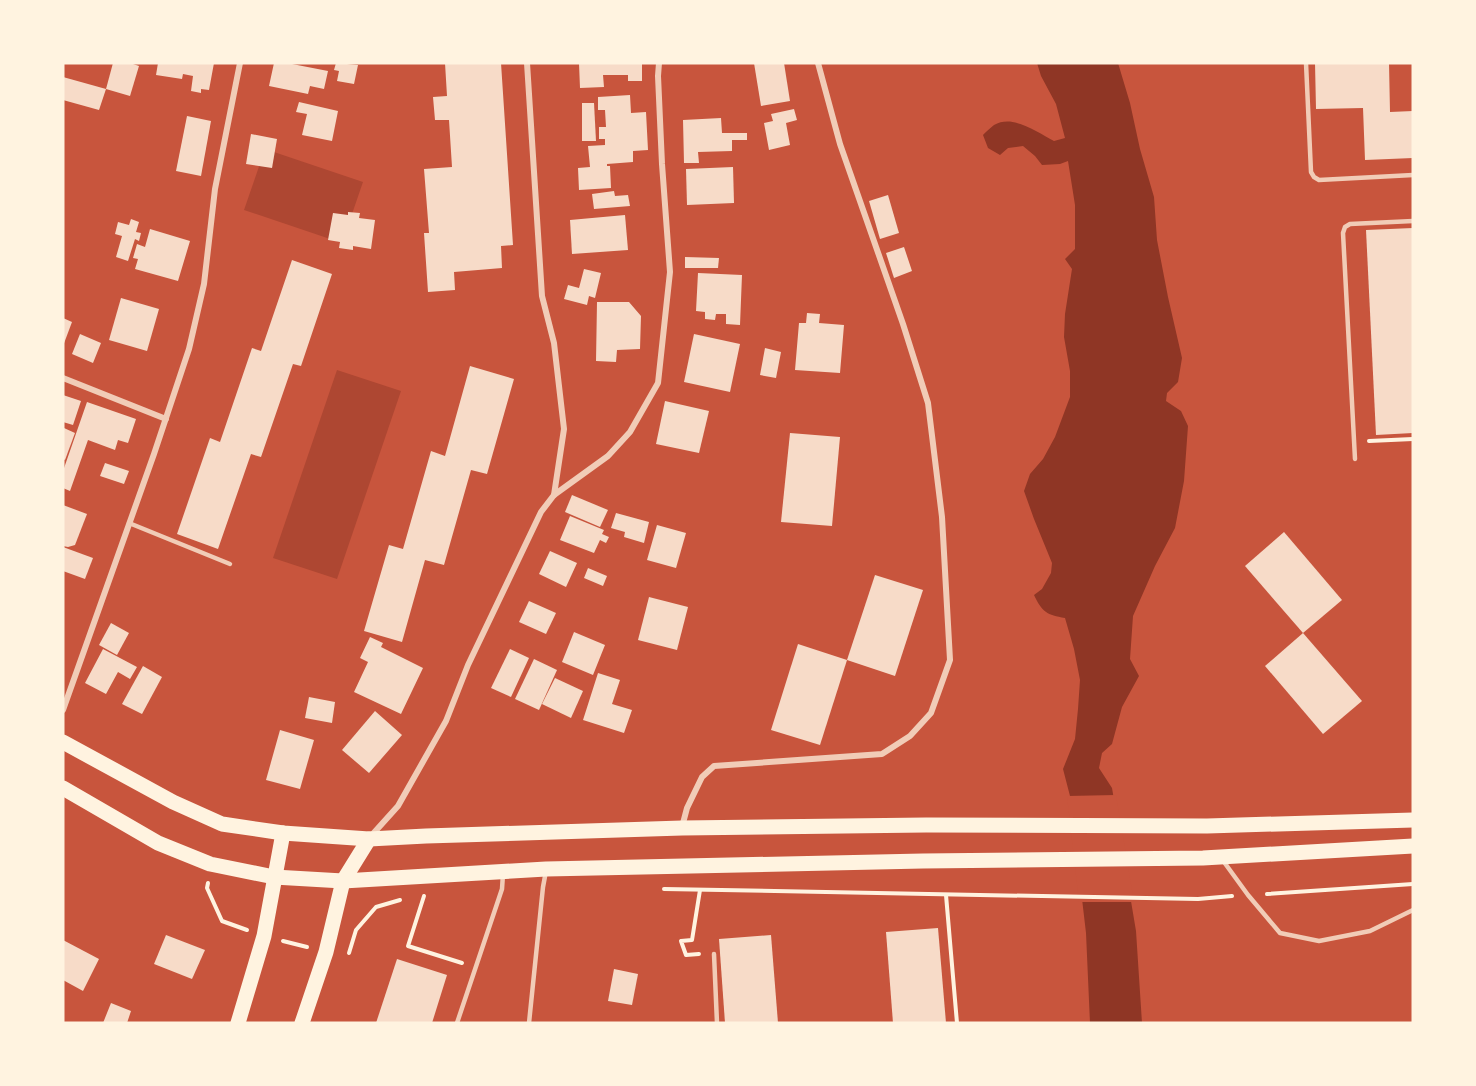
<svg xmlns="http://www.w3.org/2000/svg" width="1476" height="1086" font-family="'Source Sans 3',sans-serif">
  <rect width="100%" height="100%" fill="#c8553d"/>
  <g fill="#ae4732">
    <polygon points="265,149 363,182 342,243 244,210"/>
    <polygon points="337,370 401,391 337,579 273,558"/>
  </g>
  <path fill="#8f3625" d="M1037,63H1118L1130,103L1140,149L1154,197L1157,240L1168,297L1182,358L1178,382L1167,393L1166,401L1181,411L1188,426L1184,481L1175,528L1155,566L1133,616L1130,659L1139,676L1122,707L1112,744L1102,753L1099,768L1112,788L1136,931L1142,1023H1090L1086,933L1070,796L1063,769L1075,739L1078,709L1080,680L1074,649L1065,618C1047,615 1042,612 1034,595L1042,589L1051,573L1052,563L1034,519L1024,491L1030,474L1043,459L1055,437L1070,397V371L1064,337L1065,314L1072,269L1065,259L1075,249V205L1068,161L1060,164L1042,165L1035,156L1023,146L1008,148L1000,155L988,148L983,135C986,132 990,128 994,125C1013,114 1037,132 1054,141L1065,138L1056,104L1041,76Z"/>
  <polygon fill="#c8553d" points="1116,795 1134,902 1079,902 1067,796"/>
  <g fill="#f7dbc8">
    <polygon points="113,63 130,63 139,66 130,96 106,89"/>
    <polygon points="158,63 214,63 209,90 201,89 201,93 191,91 193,76 183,74 182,79 156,75"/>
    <polygon points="274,63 287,63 328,71 324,89 310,86 308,94 269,86"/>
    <polygon points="336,63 358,65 354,84 337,81 339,71 334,70"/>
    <polygon points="445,63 501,63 513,245 501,246 502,268 454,272 455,290 428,292 424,233 429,233 424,169 452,167 449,120 435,120 433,97 447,96"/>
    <polygon points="579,63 642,63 642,81 628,81 628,75 603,75 604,87 580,88"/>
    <polygon points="754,63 784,63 790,101 761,106"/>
    <polygon points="1315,63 1389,63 1390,112 1413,111 1413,158 1365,160 1363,108 1316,109"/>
    <polygon points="63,77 106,89 99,110 63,100"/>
    <polygon points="630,95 631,113 646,112 648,150 633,151 633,162 607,164 607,166 610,166 611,188 579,190 578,168 590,167 588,146 605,145 605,139 599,139 599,127 606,127 605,110 598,110 598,97"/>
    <polygon points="299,102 338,111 332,141 302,135 307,114 296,112"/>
    <polygon points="582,103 594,103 596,141 582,141"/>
    <polygon points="794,109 797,120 786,123 790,145 769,150 764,123 773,121 771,114"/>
    <polygon points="187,116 211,121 201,176 176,171"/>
    <polygon points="721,118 722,133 747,133 747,140 732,140 732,151 698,152 699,163 684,163 683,120"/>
    <polygon points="251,134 277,139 272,168 246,164"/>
    <polygon points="733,167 734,203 687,205 686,169"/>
    <polygon points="614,191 615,196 628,195 630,206 594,209 592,194"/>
    <polygon points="888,195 899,233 880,239 869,201"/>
    <polygon points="348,212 360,213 359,218 375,220 371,249 353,246 353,250 339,248 340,242 328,240 333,213 348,215"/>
    <polygon points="625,215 628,250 572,254 570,220"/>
    <polygon points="131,219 139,222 136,232 141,233 139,241 135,239 128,261 116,257 122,236 115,234 118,222 129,225"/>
    <polygon points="1413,228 1413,433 1376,435 1366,230"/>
    <polygon points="150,229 190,241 178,281 135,269 138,259 133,258 137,244 145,247"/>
    <polygon points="904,247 912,271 894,278 886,253"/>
    <polygon points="685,257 719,258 718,268 685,268"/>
    <polygon points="292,260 332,274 301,366 293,364 261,457 251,454 218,549 177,534 210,438 220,442 252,348 261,351"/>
    <polygon points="584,269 601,273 595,298 589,296 587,305 564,299 568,285 579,288"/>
    <polygon points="698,273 742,275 740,325 726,324 726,314 716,314 715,320 705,319 705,312 696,311"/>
    <polygon points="121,298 159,309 147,351 109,340"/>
    <polygon points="597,302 629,302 641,316 640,349 617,350 616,362 596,361"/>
    <polygon points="807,313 820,314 819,323 844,325 840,373 795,370 799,323 806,323"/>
    <polygon points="63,318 72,322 63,346"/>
    <polygon points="80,334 101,343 93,363 72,354"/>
    <polygon points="694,334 740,344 730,392 684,382"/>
    <polygon points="765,348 781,352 776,378 760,375"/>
    <polygon points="470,366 514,379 487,474 471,470 444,565 425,560 402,642 364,631 389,545 403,549 431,451 445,456"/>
    <polygon points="63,395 81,401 73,425 63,422"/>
    <polygon points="665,401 709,411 699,453 656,444"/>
    <polygon points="87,402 136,419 128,443 118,440 115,450 88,440 70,491 63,488 63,471"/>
    <polygon points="64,428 75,433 65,460 63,459 63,431"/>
    <polygon points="790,433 840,437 832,526 781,522"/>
    <polygon points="105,463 129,471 124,484 100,476"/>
    <polygon points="572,495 608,510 600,527 565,512"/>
    <polygon points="63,505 87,514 75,545 68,547 63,546"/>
    <polygon points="616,513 649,522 644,543 624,537 625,532 611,528"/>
    <polygon points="570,516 604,530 602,534 609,537 606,543 600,540 594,553 560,540"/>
    <polygon points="657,525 686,533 676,568 647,560"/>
    <polygon points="1284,532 1342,600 1303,633 1245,566"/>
    <polygon points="63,547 93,558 85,579 63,571"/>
    <polygon points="550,551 577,563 566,587 539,574"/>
    <polygon points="588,568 607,576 603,586 584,578"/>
    <polygon points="875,575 923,590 895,676 847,660"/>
    <polygon points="649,597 688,607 677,650 638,640"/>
    <polygon points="529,601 556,613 546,634 519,622"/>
    <polygon points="111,623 129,633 117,655 99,645"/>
    <polygon points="574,632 605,645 593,675 562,662"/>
    <polygon points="1303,633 1362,701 1323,734 1265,666"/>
    <polygon points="370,637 383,643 381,647 423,668 401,714 354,692 368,662 360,658"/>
    <polygon points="798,644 847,660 820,745 771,730"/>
    <polygon points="103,649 137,667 130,679 118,672 106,694 85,683"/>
    <polygon points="510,649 529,658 511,697 491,688"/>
    <polygon points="534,659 557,670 539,710 515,699"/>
    <polygon points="143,666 162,677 142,714 122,704"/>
    <polygon points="598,673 620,680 612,704 632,710 624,733 583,720"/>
    <polygon points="555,678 583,691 571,718 542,704"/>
    <polygon points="309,697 335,702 332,723 305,718"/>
    <polygon points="375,711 402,735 369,773 342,750"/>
    <polygon points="280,730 314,740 300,789 266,780"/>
    <polygon points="938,928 946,1023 893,1023 886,932"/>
    <polygon points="166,935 205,950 192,979 154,964"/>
    <polygon points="771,935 778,1023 725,1023 719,939"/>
    <polygon points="63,940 99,959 83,991 63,980"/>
    <polygon points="397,959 447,975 432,1023 376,1023"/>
    <polygon points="614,969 638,974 632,1005 608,1001"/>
    <polygon points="111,1003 131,1011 127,1023 103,1023"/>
  </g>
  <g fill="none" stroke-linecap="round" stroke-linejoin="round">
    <g stroke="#fff3e0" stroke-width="4">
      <polyline points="1369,441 1413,439"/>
      <polyline points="208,883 207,888 222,921 247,930"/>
      <polyline points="664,889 1198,899 1232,896"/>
      <polyline points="1267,894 1413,884"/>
      <polyline points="946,895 957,1023"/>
      <polyline points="424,896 408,946 462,963"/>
      <polyline points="283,941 307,947"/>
      <polyline points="349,953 356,930 376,907 400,900"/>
      <polyline points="699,954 686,955 681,941 692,940 700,890"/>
    </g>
    <g stroke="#f1ccb7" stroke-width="4.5">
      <polyline points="1306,63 1311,172 1314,177 1319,180 1413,175"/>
      <polyline points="1355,459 1343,233 1345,227 1350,224 1413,221"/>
      <polyline points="129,523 230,564"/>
      <polyline points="1224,862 1248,895 1280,933 1319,941 1370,931 1413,910"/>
      <polyline points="714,954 717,1023"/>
      <polyline points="457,1023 502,889 503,874"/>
      <polyline points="529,1023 543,887 546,871"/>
    </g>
    <g stroke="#f1ccb7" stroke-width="6">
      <polyline points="527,63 542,296 554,343 564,429 554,495"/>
      <polyline points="63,378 166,419"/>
      <polyline points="63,710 154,454 189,349 204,284 215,189 240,63"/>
      <polyline points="682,827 687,808 702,777 714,766 882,754 910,736 931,713 950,660 942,517 928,403 903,324 840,144 818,63"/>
      <polyline points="371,836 398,806 446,721 468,665 541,512 554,495 608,456 630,432 658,383 670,272 662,164 658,76 659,63"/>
    </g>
    <g stroke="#fff3e0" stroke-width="15">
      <polyline points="63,742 173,802 222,824 283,833 369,839 426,836 682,828 926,825 1207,826 1413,820"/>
      <polyline points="63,788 158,843 210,864 274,877 343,881 546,869 923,861 1203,858 1413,846"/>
      <polyline points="238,1023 264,936 283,833"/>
      <polyline points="302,1023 326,952 343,881 369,839"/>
    </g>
  </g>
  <rect width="1476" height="1086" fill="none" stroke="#fff3e0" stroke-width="129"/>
</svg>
